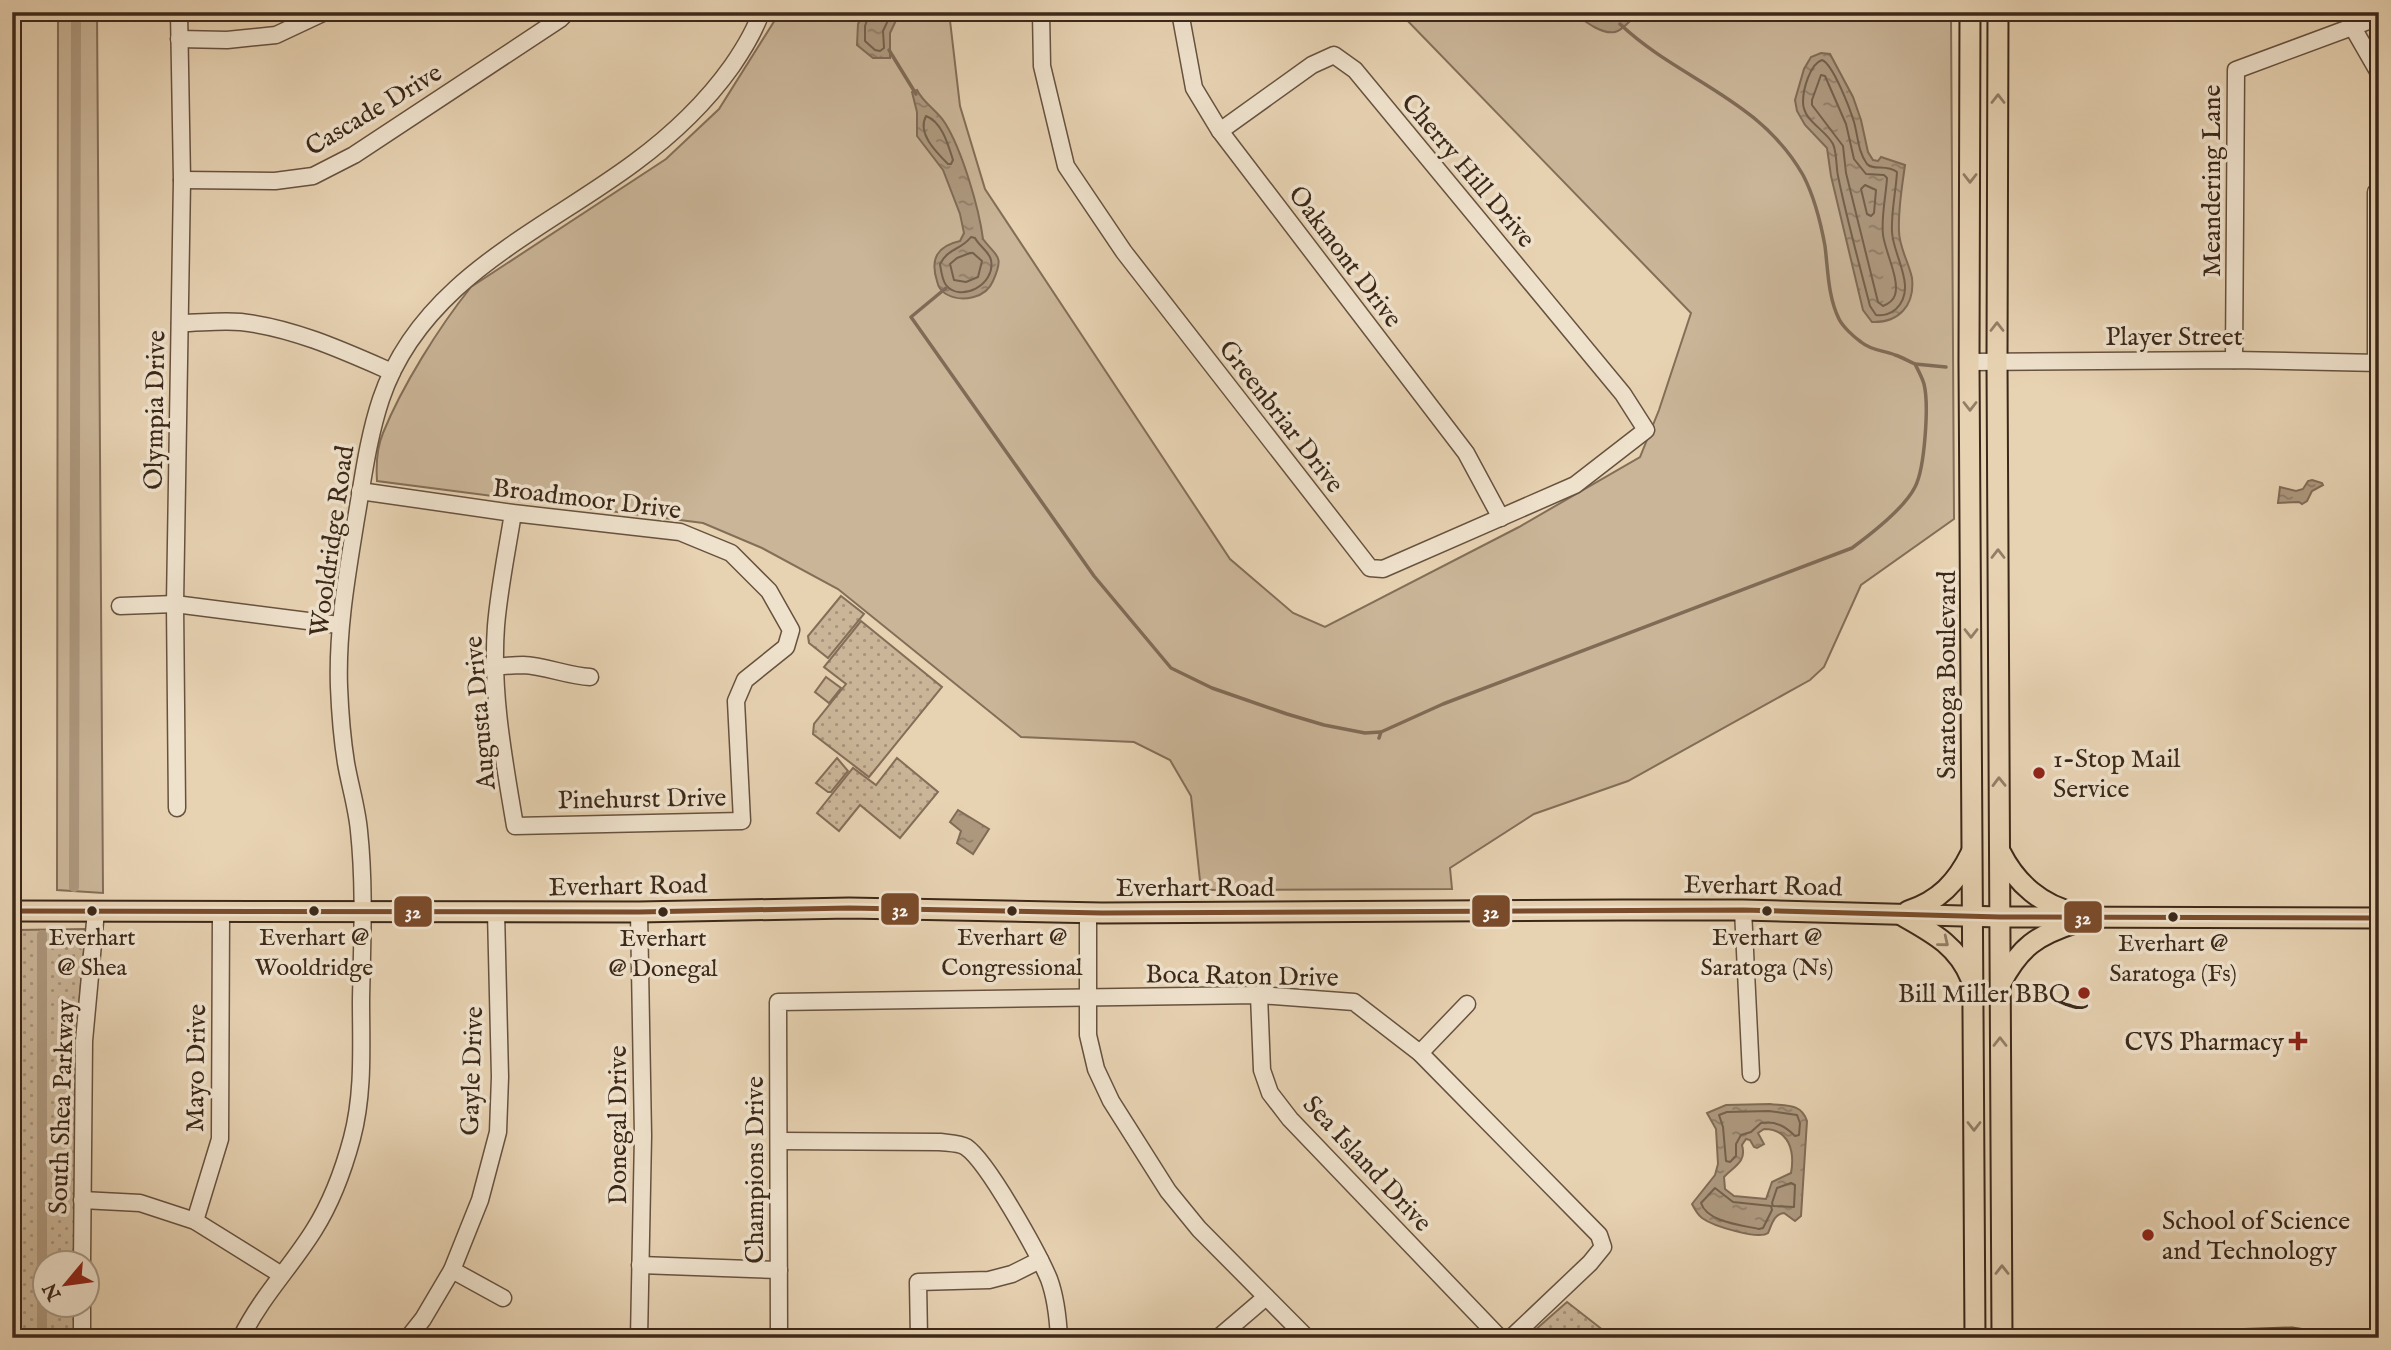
<svg xmlns="http://www.w3.org/2000/svg" width="2391" height="1350" font-family="'IM FELL English',serif">
  <defs>
    <pattern id="park-dots" width="8" height="8" patternUnits="userSpaceOnUse" patternTransform="scale(1.75)"><rect width="8" height="8" fill="#cab598"/><path d="M2 2h.1M6 6h.1" fill="none" stroke="#a5937b" stroke-width="1.8" stroke-linecap="round"/></pattern>
    <pattern id="water-ripples" width="26" height="14" patternUnits="userSpaceOnUse" patternTransform="scale(1.75)"><rect width="26" height="14" fill="#ad987e"/><path d="M2 4q2-2 4 0t4 0M15 11q2-2 4 0t4 0" fill="none" stroke="#8e7c66"/></pattern>
  </defs>
  <rect width="100%" height="100%" fill="#e7d2b2"/>
  <filter id="stains"><feTurbulence type="fractalNoise" baseFrequency=".00286" numOctaves="4"/><feColorMatrix values="0 0 0 0 .2 0 0 0 0 .09 0 0 0 0 .02 0 0 0 .5 -.17"/></filter>
  <radialGradient id="worn" r=".72"><stop offset=".6" stop-color="#630" stop-opacity="0"/><stop offset="1" stop-color="#630" stop-opacity=".3"/></radialGradient>
  <g fill="#cab598" stroke="#836e58" stroke-width="2">
    <polygon points="58,12 97,12 103,893 57,890"/>
    <path d="M780,12H949L960,106L985,189L1230,559L1293,613L1325,627L1519,527L1640,457L1659,410L1691,313L1399,12L1951,13L1954,519L1861,585L1824,667L1810,680L1628,781L1534,814L1450,868L1452,889L1201,890L1191,796L1170,760L1134,742L1021,737L838,589L762,548L703,523L377,481C376,465 377,447 383,433C402,386 439,327 471,287L666,159L719,109Z"/>
    <polygon points="826,677 841,688 829,703 815,692"/>
  </g>
  <g fill="url(#park-dots)" stroke="#836e58" stroke-width="2">
    <polygon points="841,596 864,614 828,658 809,643 808,636"/>
    <polygon points="861,621 942,687 869,777 813,734 814,724 846,684 824,667"/>
    <polygon points="837,758 848,771 831,792 828,792 816,783"/>
    <polygon points="897,758 938,792 900,838 860,805 839,831 817,813 853,768 876,785"/>
    <polygon points="86,929 75,1048 75,1262 46,1262 46,1304 75,1305 75,1338 15,1338 16,930"/>
    <polygon points="1567,1302 1608,1334 1613,1338 1526,1338"/>
  </g>
  <g fill="url(#water-ripples)" stroke="#806b56" stroke-width="2" fill-rule="evenodd">
    <polygon points="864,12 900,12 890,33 890,58 873,58 857,45 858,24"/>
    <path d="M1572,12H1625L1629,22C1625,26 1620,31 1615,32C1601,35 1582,19 1572,12Z"/>
    <path d="M1821,53L1830,54L1853,97L1861,120L1868,152L1873,160L1878,161L1881,157L1905,165C1902,187 1898,209 1899,231C1899,247 1909,263 1912,278C1915,305 1899,323 1872,322L1863,310L1831,176L1827,148L1805,125L1797,111L1795,100L1804,69L1811,57Z"/>
    <path d="M917,90C924,104 937,110 945,123C962,150 979,208 983,239C996,257 1005,254 993,281C986,298 962,303 946,294C941,291 938,286 937,281C930,259 937,246 960,241L964,233L960,214L943,170L917,136V112L912,92Z"/>
    <polygon points="2312,480 2322,483 2323,485 2312,491 2307,501 2302,504 2299,502 2278,503 2280,487 2296,491 2303,489 2308,481"/>
    <polygon points="958,810 989,829 973,854 957,843 961,831 950,822"/>
    <path d="M1770,1104C1786,1106 1801,1103 1807,1121L1801,1216L1795,1221L1784,1213C1774,1214 1772,1224 1768,1233C1758,1240 1713,1226 1702,1218C1697,1214 1695,1210 1692,1204L1715,1175L1718,1164L1716,1129L1707,1113L1726,1105ZM1764,1129C1789,1129 1795,1151 1791,1173L1772,1182L1766,1199L1734,1196L1725,1189L1724,1177C1734,1166 1747,1162 1742,1145L1746,1139L1750,1140L1754,1147L1757,1148L1764,1144L1758,1133Z"/>
  </g>
  <g fill="none" stroke-linecap="round" stroke-linejoin="round">
    <g stroke="#74604c" stroke-width="2">
      <polyline points="870,12 865,26 865,41 875,50 880,51 884,48 883,31 892,12"/>
      <path d="M1822,60C1833,64 1850,109 1854,122C1858,136 1858,152 1867,164C1873,171 1887,164 1897,172C1896,191 1891,212 1892,232C1893,256 1918,288 1896,309C1890,314 1883,316 1876,315L1870,306C1859,263 1847,220 1838,176C1836,167 1837,153 1833,144C1825,129 1803,121 1803,102C1803,89 1810,64 1822,60Z"/>
      <path d="M1821,75L1825,76L1846,124L1854,159L1866,174L1884,175L1887,178C1886,196 1881,216 1883,235C1885,251 1900,280 1895,295C1893,301 1888,304 1883,306L1878,302L1846,173L1843,146L1812,105V100Z"/>
      <path d="M926,116C942,122 948,144 953,160L951,164H948C935,151 917,133 926,116Z"/>
      <polygon points="1865,185 1876,190 1874,213 1871,216 1867,214 1861,189"/>
      <path d="M971,237L975,238C979,246 989,251 991,260C996,285 960,303 946,285C942,280 941,270 940,264C949,247 960,251 971,237Z"/>
      <polygon points="970,253 973,253 982,261 978,277 966,282 954,280 950,264 957,258"/>
      <path d="M1769,1111L1797,1115L1800,1123L1799,1135L1795,1136C1785,1126 1776,1121 1761,1123L1751,1132L1741,1135L1736,1144V1156L1730,1162L1726,1161L1723,1127L1719,1115L1727,1112Z"/>
      <polygon points="1791,1183 1795,1185 1794,1207 1773,1206 1772,1203 1777,1188"/>
      <path d="M1715,1188L1733,1202L1771,1206L1772,1210L1763,1228L1759,1229C1741,1225 1707,1222 1701,1203Z"/>
    </g>
    <g stroke="#806b56" stroke-width="3.5">
      <polyline points="889,50 916,94"/>
      <polyline points="946,288 911,317 1094,576 1171,668 1212,688 1287,714 1324,725 1365,733 1381,732 1379,738"/>
      <polyline points="1915,364 1946,367"/>
      <path d="M1381,732L1443,704L1852,548C1871,534 1905,507 1915,487C1925,468 1929,404 1924,384C1922,377 1918,370 1915,364C1908,361 1902,357 1895,355C1883,350 1872,351 1861,342C1854,337 1843,327 1839,319C1828,297 1828,270 1825,246C1821,224 1814,196 1803,175C1759,98 1679,80 1620,24"/>
    </g>
    <g stroke="#ad987e" stroke-width="10">
      <polyline points="74,887 76,12"/>
      <polyline points="42,935 42,1338"/>
    </g>
    <g stroke="#67523f" stroke-width="19">
      <g id="minor">
        <polyline points="1041,12 1042,66 1066,166 1124,252 1370,568 1383,569 1575,485 1646,430 1623,394 1355,70 1334,55 1312,65 1220,131"/>
        <polyline points="1180,12 1194,88 1220,131 1466,453 1501,518"/>
        <polyline points="2347,12 2352,26 2379,73"/>
        <polyline points="179,39 227,40 276,35 325,12"/>
        <polyline points="182,180 275,181 313,176 354,155 560,19 567,12"/>
        <path d="M180,323C200,323 221,320 241,322C294,328 344,351 392,372"/>
        <polyline points="2234,360 2236,70 2379,17"/>
        <polyline points="1969,362 2234,360 2379,363"/>
        <polyline points="2376,363 2376,192 2379,192"/>
        <path d="M360,491L513,513L680,532L731,553L769,591L791,630L786,647L745,680L736,701L742,821L515,826C504,760 491,693 496,626C499,589 507,551 513,513"/>
        <polyline points="120,606 175,604 339,625"/>
        <path d="M495,667C504,666 514,665 523,665C546,666 568,676 590,677"/>
        <polyline points="177,808 175,604 182,180 179,12"/>
        <polyline points="1743,910 1751,1074"/>
        <polyline points="1088,913 1088,1035 1096,1069 1111,1101 1168,1191 1199,1229 1307,1338"/>
        <polyline points="1259,995 1262,1070 1270,1093 1290,1119 1500,1338"/>
        <polyline points="1420,1053 1467,1004"/>
        <path d="M779,1141L940,1142C947,1143 960,1143 966,1147C988,1162 1038,1253 1049,1279C1056,1298 1058,1318 1059,1338"/>
        <polyline points="82,1200 140,1203 195,1221 280,1274"/>
        <polyline points="195,1221 220,1139 221,912"/>
        <polyline points="82,1262 84,1041 96,911"/>
        <polyline points="640,1265 779,1270"/>
        <polyline points="452,1270 503,1298"/>
        <polyline points="82,1338 82,1304"/>
        <path d="M241,1338C261,1297 291,1267 314,1230C331,1203 344,1168 352,1138C364,1093 361,1046 361,1000C362,944 365,887 359,831C357,808 350,786 346,763C342,738 340,712 339,687C337,630 347,575 356,519C363,479 368,438 381,399C421,280 541,232 634,163C672,135 705,104 732,66C743,50 755,31 761,12"/>
        <polyline points="408,1338 423,1319 452,1270 480,1200 498,1132 500,1077 496,912"/>
        <polyline points="639,1338 643,1136 639,912"/>
        <polyline points="779,1338 778,1002 1259,995 1354,1002 1420,1053 1599,1235 1603,1247 1590,1263 1511,1338"/>
        <polyline points="919,1338 918,1282 989,1280 1012,1274 1040,1260"/>
        <polyline points="1218,1338 1266,1297"/>
        <polyline points="2075,1338 2135,1338"/>
        <polyline points="2229,1338 2291,1336 2304,1338"/>
      </g>
    </g>
    <g stroke="#3c2819" stroke-width="23">
      <g id="major">
        <polyline points="1970,12 1969,362 1975,1338"/>
        <polyline points="1998,12 1997,362 2002,1338"/>
        <path d="M2001,853C2016,883 2042,906 2076,913"/>
        <polyline points="12,911 639,912 849,908 1102,913 1622,910 1743,910 2000,917 2379,918"/>
        <path d="M1908,911C1939,901 1957,882 1971,853"/>
        <path d="M1903,916C1933,933 1958,946 1971,979"/>
        <path d="M2001,983C2020,947 2037,935 2075,923"/>
      </g>
    </g>
    <use href="#minor" stroke="#efe2cd" stroke-width="16"/>
    <use href="#major" stroke="#e7d2b2" stroke-width="19"/>
    <g stroke="#efe2cd" stroke-width="10">
      <polyline id="bus-1" points="12,911 639,912 849,908 1102,913 1743,910 2000,917 2379,918"/>
    </g>
    <use href="#bus-1" stroke="#7a4b2a" stroke-width="5"/>
  </g>
  <defs><path id="oneway-chevron" d="M-2-3.5L2.5 0L-2 3.5" fill="none" stroke-width="1.6" stroke-linecap="round" stroke-linejoin="round" transform="scale(1.75)"/></defs>
  <g stroke="#927d66">
    <use href="#oneway-chevron" transform="translate(1998 99) rotate(-90)"/>
    <use href="#oneway-chevron" transform="translate(1970 178) rotate(90)"/>
    <use href="#oneway-chevron" transform="translate(1997 327) rotate(-90)"/>
    <use href="#oneway-chevron" transform="translate(1970 406) rotate(90)"/>
    <use href="#oneway-chevron" transform="translate(1998 554) rotate(-90)"/>
    <use href="#oneway-chevron" transform="translate(1971 633) rotate(90)"/>
    <use href="#oneway-chevron" transform="translate(1999 782) rotate(-91)"/>
    <use href="#oneway-chevron" transform="translate(1944 942) rotate(39)"/>
    <use href="#oneway-chevron" transform="translate(2000 1042) rotate(-90)"/>
    <use href="#oneway-chevron" transform="translate(1974 1126) rotate(90)"/>
    <use href="#oneway-chevron" transform="translate(2002 1270) rotate(-90)"/>
  </g>
  <g fill="#8f2418" stroke="#efe2cd" stroke-width="2.5">
    <circle cx="2039" cy="773" r="7"/>
    <circle cx="2084" cy="993" r="7"/>
    <path d="M2294.5 1030.5h7v7h7v7h-7v7h-7v-7h-7v-7h7z"/>
    <circle cx="2148" cy="1235" r="7"/>
  </g>
  <g fill="#3c2819" stroke="#efe2cd" stroke-width="2.5">
    <circle cx="92" cy="911" r="6"/>
    <circle cx="314" cy="911" r="6"/>
    <circle cx="1012" cy="911" r="6"/>
    <circle cx="1767" cy="911" r="6"/>
    <circle cx="663" cy="912" r="6"/>
    <circle cx="2173" cy="917" r="6"/>
  </g>
  <g text-anchor="middle" stroke-width="7" stroke-linejoin="round" paint-order="stroke">
    <g font-size="24" fill="#3c2819" stroke="#efe2cd">
      <text x="92" y="945">Everhart<tspan x="92" dy="30">@ Shea</tspan></text>
      <text x="314" y="945">Everhart @<tspan x="314" dy="30">Wooldridge</tspan></text>
      <text x="1012" y="945">Everhart @<tspan x="1012" dy="30">Congressional</tspan></text>
      <text x="1767" y="945">Everhart @<tspan x="1767" dy="30">Saratoga (Ns)</tspan></text>
      <text x="663" y="946">Everhart<tspan x="663" dy="30">@ Donegal</tspan></text>
      <text x="2173" y="951">Everhart @<tspan x="2173" dy="30">Saratoga (Fs)</tspan></text>
    </g>
    <g font-size="26" fill="#3c2819" stroke="#efe2cd">
      <text transform="translate(373 109) rotate(-31)" y="9">Cascade Drive</text>
      <text transform="translate(1469 170) rotate(50)" y="9">Cherry Hill Drive</text>
      <text transform="translate(2211 181) rotate(-90)" y="9">Meandering Lane</text>
      <text transform="translate(1346 256) rotate(53)" y="9">Oakmont Drive</text>
      <text x="2174" y="345">Player Street</text>
      <text transform="translate(154 410) rotate(-89)" y="9">Olympia Drive</text>
      <text transform="translate(1282 416) rotate(52)" y="9">Greenbriar Drive</text>
      <text transform="translate(587 498) rotate(7)" y="9">Broadmoor Drive</text>
      <text transform="translate(331 541) rotate(-82)" y="9">Wooldridge Road</text>
      <text transform="translate(1946 675) rotate(-90)" y="9">Saratoga Boulevard</text>
      <text transform="translate(479 713) rotate(-95)" y="9">Augusta Drive</text>
      <text transform="translate(642 798) rotate(-1)" y="9">Pinehurst Drive</text>
      <text transform="translate(628 885) rotate(-1)" y="9">Everhart Road</text>
      <text transform="translate(1763 885) rotate(1)" y="9">Everhart Road</text>
      <text x="1195" y="896">Everhart Road</text>
      <text transform="translate(1242 975) rotate(1)" y="9">Boca Raton Drive</text>
      <text transform="translate(195 1068) rotate(-89)" y="9">Mayo Drive</text>
      <text transform="translate(471 1071) rotate(-88)" y="9">Gayle Drive</text>
      <text transform="translate(61 1107) rotate(-88)" y="9">South Shea Parkway</text>
      <text transform="translate(617 1125) rotate(-90)" y="9">Donegal Drive</text>
      <text transform="translate(1368 1163) rotate(47)" y="9">Sea Island Drive</text>
      <text transform="translate(754 1170) rotate(-90)" y="9">Champions Drive</text>
    </g>
    <g font-size="26" fill="#3c2819" stroke="#efe2cd" text-anchor="start">
      <text x="2053" y="767">1-Stop Mail<tspan x="2053" dy="30">Service</tspan></text>
      <text x="2070" y="1002" text-anchor="end">Bill Miller BBQ</text>
      <text x="2284" y="1050" text-anchor="end">CVS Pharmacy</text>
      <text x="2162" y="1229">School of Science<tspan x="2162" dy="30">and Technology</tspan></text>
    </g>
  </g>
  <g stroke="#efe2cd" stroke-width="2.5">
    <rect x="880" y="892" width="40" height="34" rx="7" fill="#7a4b2a"/>
    <rect x="1471" y="894" width="40" height="34" rx="7" fill="#7a4b2a"/>
    <rect x="393" y="895" width="40" height="33" rx="7" fill="#7a4b2a"/>
    <rect x="2063" y="900" width="40" height="34" rx="7" fill="#7a4b2a"/>
  </g>
  <g font-size="19" text-anchor="middle" font-weight="bold" fill="#fff">
    <text x="900" y="916">32</text>
    <text x="1491" y="918">32</text>
    <text x="413" y="918">32</text>
    <text x="2083" y="924">32</text>
  </g>
  <rect width="2391" height="1350" fill="none" stroke="#e7d2b2" stroke-width="42"/>
  <rect x="14" y="14" width="2363" height="1322" fill="none" stroke="#3c2819" stroke-width="3.5"/>
  <rect x="21" y="21" width="2349" height="1308" fill="none" stroke="#3c2819" stroke-width="2"/>
  <g transform="translate(66 1284) rotate(241)"><circle r="33" fill="#efe2cd" stroke="#a79885" stroke-width="2"/>
  <path d="M0-5L12 26L0 18L-12 26Z" fill="#8f2418"/>
  <text y="-10" font-size="19" font-weight="bold" text-anchor="middle" fill="#3c2819">N</text>
  </g>
  <rect width="100%" height="100%" filter="url(#stains)"/>
  <rect width="100%" height="100%" fill="url(#worn)"/>
</svg>
